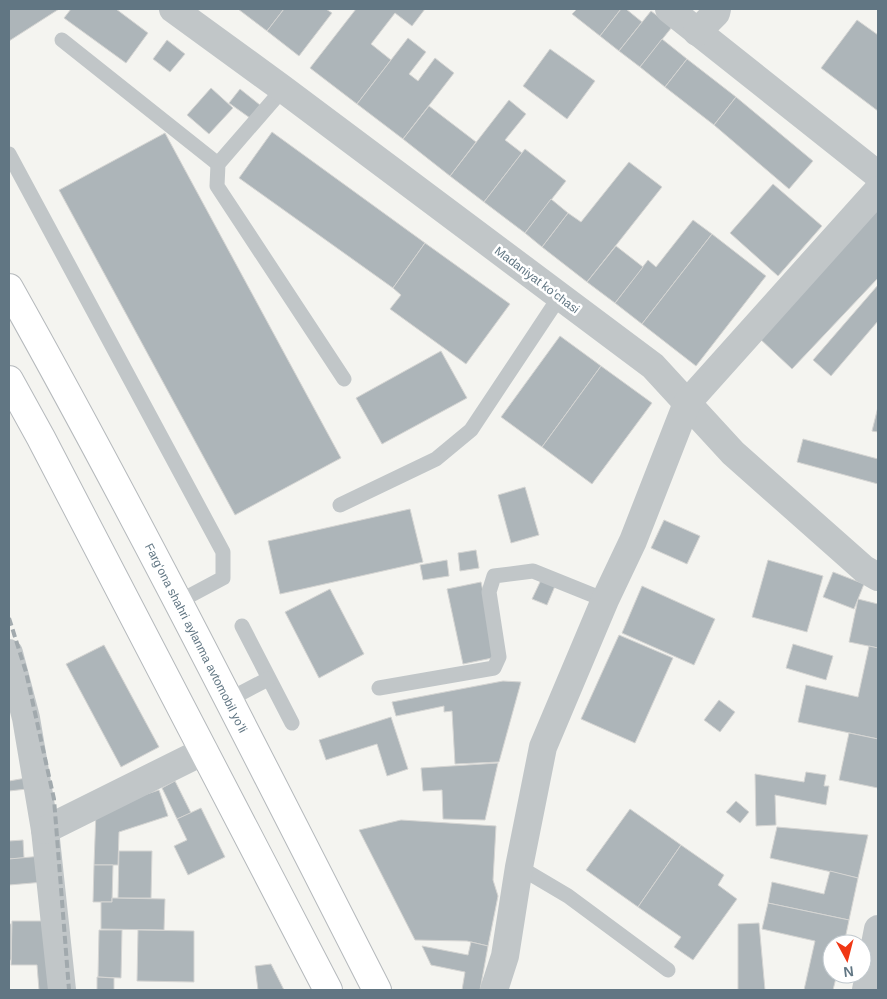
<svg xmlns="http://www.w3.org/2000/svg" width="887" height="999" font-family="Helvetica,sans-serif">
  <rect width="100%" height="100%" fill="#f4f4f0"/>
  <g fill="#adb5b9" stroke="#d5d5d3">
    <polygon points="9,9 59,9 9,41"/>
    <polygon points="71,9 116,9 148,33 126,63 64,18"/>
    <polygon points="238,9 284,9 267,31"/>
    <polygon points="284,9 326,9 332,13 299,56 267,31"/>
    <polygon points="356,9 425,9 412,26 395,13 371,44 391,60 357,104 310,68"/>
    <polygon points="577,9 621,9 600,36 572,14"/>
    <polygon points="621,9 626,9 642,22 619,51 600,36"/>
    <polygon points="651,11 672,27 640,67 619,51"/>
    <polygon points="857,20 878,35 878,111 821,68"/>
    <polygon points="408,38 426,52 409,74 418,81 435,58 454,73 403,139 357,104"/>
    <polygon points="662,39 687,59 665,87 640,67"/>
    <polygon points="167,40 185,54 170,72 153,59"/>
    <polygon points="550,49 595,81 567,119 523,86"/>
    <polygon points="687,59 736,97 714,125 665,87"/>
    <polygon points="211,88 233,108 209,134 187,115"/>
    <polygon points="240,89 260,105 250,118 229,103"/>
    <polygon points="736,97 813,161 789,189 714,125"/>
    <polygon points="509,100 526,114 505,140 522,153 484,202 450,176"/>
    <polygon points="429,106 476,142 450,176 403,139"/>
    <polygon points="272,132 425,243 393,288 239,178"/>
    <polygon points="165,133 341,458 235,515 59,190"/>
    <polygon points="525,149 566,181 525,233 484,202"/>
    <polygon points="629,162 662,187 587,282 542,247 568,213 581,222"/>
    <polygon points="773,184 822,226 778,276 730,233"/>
    <polygon points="551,199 568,213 542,247 525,233"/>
    <polygon points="878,208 878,278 792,369 758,337"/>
    <polygon points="693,220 712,234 642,324 615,303 648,260 656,267"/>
    <polygon points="712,234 766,276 696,366 642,324"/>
    <polygon points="425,243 510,304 466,364 390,309 401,295 393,288"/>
    <polygon points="616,246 643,267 615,303 587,282"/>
    <polygon points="878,285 878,321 831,376 813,360"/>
    <polygon points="560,336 601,366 542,447 501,417"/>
    <polygon points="441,351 467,398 382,444 356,398"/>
    <polygon points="601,366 652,403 592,484 542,447"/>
    <polygon points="878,407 878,432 872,431"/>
    <polygon points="803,439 878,459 878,484 797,462"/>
    <polygon points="525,487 539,535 511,543 498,495"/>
    <polygon points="410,509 423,562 280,594 268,541"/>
    <polygon points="664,520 700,536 687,564 651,548"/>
    <polygon points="476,550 479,568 460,571 458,553"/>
    <polygon points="447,560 449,576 423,580 420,565"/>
    <polygon points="768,560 823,576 807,632 752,617"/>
    <polygon points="833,572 864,584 854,609 823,597"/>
    <polygon points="541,580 555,586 547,605 532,599"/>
    <polygon points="481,582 497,657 463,664 447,589"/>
    <polygon points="642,586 715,619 694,665 622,633"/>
    <polygon points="330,589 364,654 319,678 285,612"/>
    <polygon points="858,599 878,604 878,648 849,642"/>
    <polygon points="619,635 673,658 635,743 581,719"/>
    <polygon points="793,644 833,656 826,680 786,668"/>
    <polygon points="104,645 159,747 121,767 66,664"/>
    <polygon points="869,646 878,648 878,739 798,722 806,685 858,697"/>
    <polygon points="503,681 521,682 499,762 455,764 452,711 444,712 444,706 396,716 392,702"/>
    <polygon points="719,700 735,712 720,732 704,720"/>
    <polygon points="391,717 408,769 387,776 377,744 326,760 319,740"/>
    <polygon points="849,733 878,739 878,788 839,780"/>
    <polygon points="498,763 485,820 443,819 442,790 423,791 421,768"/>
    <polygon points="806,772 826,775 824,786 829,786 826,805 775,795 776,825 756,826 755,774 804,782"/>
    <polygon points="26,778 27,789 9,791 9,781"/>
    <polygon points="175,781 191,813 177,819 162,788"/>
    <polygon points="159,790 168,816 119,832 118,865 94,865 96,811"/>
    <polygon points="736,801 749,812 740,823 726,812"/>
    <polygon points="201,808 225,857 188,875 174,846 187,840 177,819"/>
    <polygon points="630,809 681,845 638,907 586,870"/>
    <polygon points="401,820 496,826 493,880 498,896 488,946 467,941 415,940 359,830"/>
    <polygon points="777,827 868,835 858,878 770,858"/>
    <polygon points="23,840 24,858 9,859 9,841"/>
    <polygon points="681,845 724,875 718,885 737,899 693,960 674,947 681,937 638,907"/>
    <polygon points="119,851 152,851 151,898 118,898"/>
    <polygon points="42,856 44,882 9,885 9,859"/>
    <polygon points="94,865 113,865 112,902 93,902"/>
    <polygon points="830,871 858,878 849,920 768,903 772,882 824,894"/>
    <polygon points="112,898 165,899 164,930 101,929 101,902 112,902"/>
    <polygon points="768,903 849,920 844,944 832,944 832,974 837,974 833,990 804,990 815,941 762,929"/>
    <polygon points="12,921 53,921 59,990 39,990 37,965 11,965"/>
    <polygon points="759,923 765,990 738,990 738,924"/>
    <rect x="9" y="924" width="2" height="36"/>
    <polygon points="99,930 122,930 121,978 98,977"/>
    <polygon points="138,930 194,931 194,982 137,981"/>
    <polygon points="471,942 488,946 480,990 462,990 465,972 431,965 422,946 468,955"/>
    <polygon points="271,964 284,990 258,990 255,966"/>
    <polygon points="97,977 114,978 114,990 97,990"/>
  </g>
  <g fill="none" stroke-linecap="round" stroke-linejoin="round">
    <g stroke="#b5b9bc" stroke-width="30">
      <g id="trunk">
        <path d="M9,288C138,518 257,755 377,990"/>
        <polyline points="9,380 41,438 328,990"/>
      </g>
    </g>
    <g stroke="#c1c6c8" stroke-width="15">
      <polyline points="62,40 218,164"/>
      <polyline points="283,89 218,164 217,186 344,379"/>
      <polyline points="9,154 223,552 223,578 178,602"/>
      <polyline points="340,505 436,459 471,430 560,296"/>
      <polyline points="242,626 292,723"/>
      <polyline points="379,688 494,668 499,657 489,592 494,576 533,571 605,600"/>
      <polyline points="228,700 268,679"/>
      <polyline points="519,867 568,896 668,970"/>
    </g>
    <g stroke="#c1c6c8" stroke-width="28">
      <polyline points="173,9 283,89 653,366 733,453 864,569 878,577"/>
      <polyline points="669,9 878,175"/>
      <polyline points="697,32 716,13 717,9"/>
      <polyline points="9,653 26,718 45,830 62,990"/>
      <polyline points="45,830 204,751"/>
      <polyline points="494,990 505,956 519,867 543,747 605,600 633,541 687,403 878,190"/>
      <polyline points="866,990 878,929"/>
    </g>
    <use href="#trunk" stroke="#fff" stroke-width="28"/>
    <polyline stroke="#a1a9ad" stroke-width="4" stroke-dasharray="8 4" stroke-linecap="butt" points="9,618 26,672 54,799 69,990"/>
  </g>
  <g text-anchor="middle" stroke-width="5" stroke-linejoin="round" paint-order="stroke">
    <g font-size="12" fill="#617683" stroke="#fff">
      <text transform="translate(537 280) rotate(37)" y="4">Madaniyat koʻchasi</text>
      <text transform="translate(196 638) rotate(63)" y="4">Fargʻona shahri aylanma avtomobil yoʻli</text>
    </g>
  </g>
  <rect width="887" height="999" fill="none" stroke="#617683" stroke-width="20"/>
  <g transform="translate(847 959) rotate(173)"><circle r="24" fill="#ffffff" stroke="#c0c8cd"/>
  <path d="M0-4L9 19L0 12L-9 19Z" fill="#f03714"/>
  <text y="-8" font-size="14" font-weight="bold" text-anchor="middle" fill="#617683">N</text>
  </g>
</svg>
